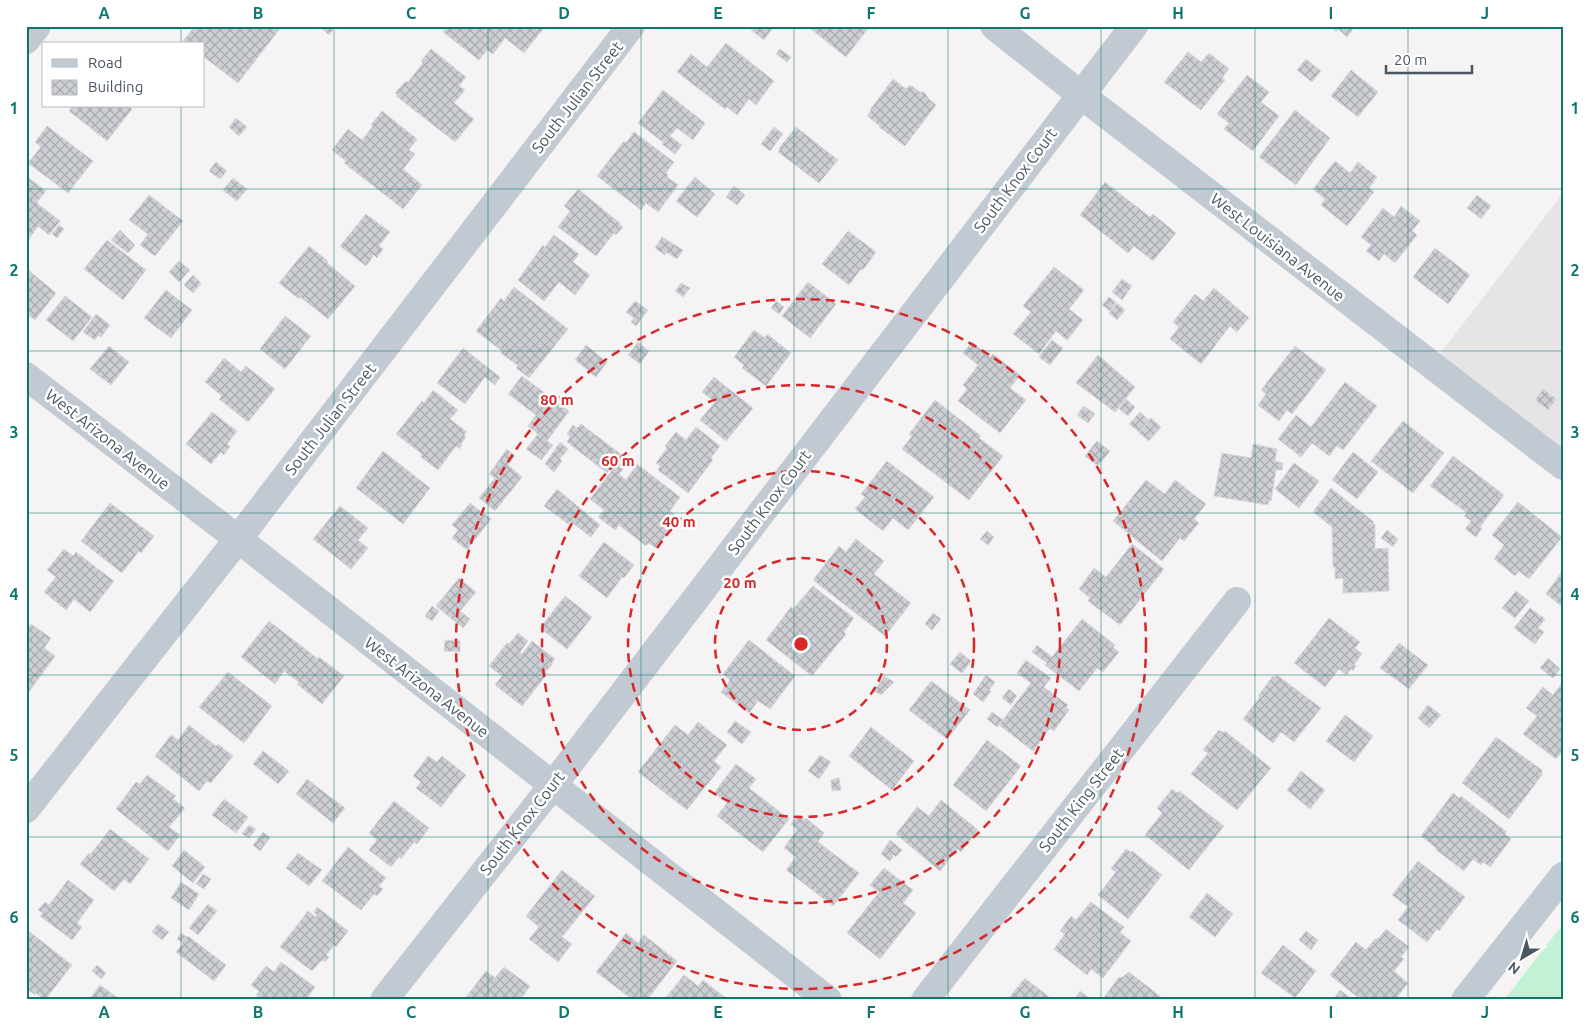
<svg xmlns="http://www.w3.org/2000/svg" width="1589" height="1026" font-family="Ubuntu,sans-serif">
  <defs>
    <pattern id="building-cross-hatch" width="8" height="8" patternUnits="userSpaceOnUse" patternTransform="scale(1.25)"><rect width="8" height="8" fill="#cdcfd5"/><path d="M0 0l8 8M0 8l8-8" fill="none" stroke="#a8abb0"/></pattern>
  </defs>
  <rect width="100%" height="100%" fill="#f5f3f3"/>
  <polygon fill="#e6e4e5" points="1563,193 1563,449 1440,354"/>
  <polygon fill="#c3f1d5" points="1563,924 1563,1000 1504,1000"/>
  <g fill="url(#building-cross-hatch)" stroke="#d7d9de">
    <polygon points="195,26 282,26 238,83 204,57 204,44 187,44 183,41"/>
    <polygon points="319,26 336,26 329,35"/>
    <polygon points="447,26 540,26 543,29 524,53 505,38 493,54 487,50 479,60 443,32"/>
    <polygon points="754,26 774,26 764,40 751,30"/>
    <polygon points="807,26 870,26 846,57"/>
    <polygon points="1330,26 1355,26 1347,37 1338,29 1336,32"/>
    <polygon points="726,43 774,81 756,105 749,99 737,115 727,107 725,109 677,72 691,54 707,67"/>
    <polygon points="431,49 466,77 459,86 465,90 454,103 474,119 455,142 396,96 398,95 395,93 406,81 408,82 423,63 421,61"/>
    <polygon points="780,49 791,57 787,62 776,54"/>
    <polygon points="1188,52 1201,62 1209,53 1229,69 1222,78 1225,80 1201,110 1164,82"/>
    <polygon points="1306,59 1321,71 1312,82 1297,70"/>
    <polygon points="1351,70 1378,92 1358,117 1331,96"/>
    <polygon points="1247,75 1269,92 1261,102 1279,116 1253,151 1224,129 1229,123 1217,114"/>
    <polygon points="893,79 906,89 910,85 920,92 924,92 929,99 936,105 905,146 879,127 880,126 867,116 871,111 870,110"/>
    <polygon points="663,90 705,123 693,140 677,128 670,136 682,145 675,154 662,144 664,143 638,123"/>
    <polygon points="71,106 129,106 132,109 107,141 69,111 72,107"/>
    <polygon points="1295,110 1330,138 1296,185 1259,157"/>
    <polygon points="382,111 417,139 409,150 415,154 403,169 422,185 403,209 344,163 346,161 332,150 348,129 362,140 373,126 371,125"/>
    <polygon points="236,118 247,127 239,136 229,127"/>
    <polygon points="47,126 93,161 68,193 28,163 41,147 35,142"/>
    <polygon points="774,127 783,134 770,151 761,144"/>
    <polygon points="796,127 838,160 819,183 778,152 780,149 779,148"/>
    <polygon points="634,132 674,162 666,173 668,175 667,177 678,185 658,212 646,203 641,210 597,176 624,141 626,143"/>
    <polygon points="1335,161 1350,173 1358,162 1377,177 1369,188 1374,192 1347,226 1321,205 1325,199 1313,189"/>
    <polygon points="216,162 227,171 220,179 209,171"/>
    <polygon points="26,176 46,191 37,202 38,204 60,221 49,235 38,226 27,242"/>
    <polygon points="695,177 715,194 697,217 676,201"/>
    <polygon points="233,178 247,189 237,201 223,190"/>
    <polygon points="1105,182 1150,217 1153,214 1176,233 1153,261 1134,246 1128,253 1080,215"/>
    <polygon points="734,186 745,195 737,205 726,197"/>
    <polygon points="578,189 621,224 620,225 623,227 616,235 614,233 596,256 558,227 570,211 564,206"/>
    <polygon points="149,195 183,221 155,256 140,245 148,234 129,220"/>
    <polygon points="1477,195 1491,206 1481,219 1467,208"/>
    <polygon points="1401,206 1420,221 1412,231 1417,235 1395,263 1384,254 1379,261 1366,251 1371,245 1361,237 1383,208 1394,217"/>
    <polygon points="366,214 390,232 379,246 383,249 377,258 374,255 366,266 340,246"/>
    <polygon points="59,225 64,229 57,238 52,234"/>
    <polygon points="120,230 135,245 128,253 111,240"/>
    <polygon points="848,231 876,252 863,270 861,269 849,285 822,264"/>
    <polygon points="554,235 579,254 573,262 590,275 575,295 559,282 544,301 518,280 543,245 545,247"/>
    <polygon points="662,237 683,250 677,259 666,252 665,255 655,248"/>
    <polygon points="107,240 146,270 123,300 84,269"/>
    <polygon points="309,246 328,261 327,263 355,286 328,319 300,297 299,299 279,283"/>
    <polygon points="1435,248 1470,275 1448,304 1413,277"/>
    <polygon points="179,261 190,270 179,282 169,272"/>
    <polygon points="1054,267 1084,290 1069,309 1083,320 1067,340 1056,331 1039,354 1013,334 1031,312 1023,306"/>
    <polygon points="26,268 56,293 35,320 26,313"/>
    <polygon points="193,275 201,283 193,293 184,285"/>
    <polygon points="1122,279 1132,286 1122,300 1112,292"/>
    <polygon points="808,282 836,304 810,338 782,316"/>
    <polygon points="681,283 690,288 683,297 675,291"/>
    <polygon points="514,287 568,329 529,378 516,368 518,366 501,353 502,351 476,331 501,298 504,301"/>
    <polygon points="1214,288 1249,318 1237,332 1230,326 1201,364 1170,339 1179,327 1173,322 1195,294 1203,301"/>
    <polygon points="166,290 192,310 171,338 144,318"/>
    <polygon points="65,296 92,317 73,341 46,320"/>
    <polygon points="1109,297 1116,302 1110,311 1102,305"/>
    <polygon points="635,301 648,310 636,326 631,322 634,318 626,312"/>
    <polygon points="776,301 784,307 779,314 771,308"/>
    <polygon points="1117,303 1125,310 1117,320 1109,313"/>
    <polygon points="96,314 110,325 101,337 98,335 95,340 83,332"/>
    <polygon points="285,316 311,336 285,369 260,349"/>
    <polygon points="754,330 765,338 767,334 791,353 766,386 742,368 744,365 734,357"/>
    <polygon points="1052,340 1063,348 1050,365 1039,357"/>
    <polygon points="638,342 649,351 640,364 628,355"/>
    <polygon points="972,342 990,357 993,354 1020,375 1010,388 1026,400 1000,433 958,401 967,389 963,385 978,365 963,353"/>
    <polygon points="586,345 607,362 596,377 575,360"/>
    <polygon points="109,346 129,362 111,385 90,369"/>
    <polygon points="1295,346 1326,370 1292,414 1287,410 1279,421 1258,405 1266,394 1261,390"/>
    <polygon points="463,348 500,377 495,385 485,377 465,404 437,383"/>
    <polygon points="1098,355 1135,387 1115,412 1076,383"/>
    <polygon points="224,358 241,372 246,366 275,389 248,422 219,399 222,396 205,382"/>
    <polygon points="522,376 569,411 547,441 553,445 541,460 526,449 538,434 528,426 536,415 508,394"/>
    <polygon points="714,377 753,408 726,441 700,420 715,402 702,392"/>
    <polygon points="1345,382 1377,406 1343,450 1337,446 1329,456 1312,443 1301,457 1278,439 1296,415 1311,427"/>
    <polygon points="1543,389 1556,399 1548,410 1535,400"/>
    <polygon points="433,390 458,410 450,419 467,432 464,435 466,437 461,444 462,445 459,449 456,446 438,470 421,457 422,454 396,434 422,401 424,403"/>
    <polygon points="1126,399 1135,407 1128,416 1119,409"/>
    <polygon points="935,400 981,436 979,438 1003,456 969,500 902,449 912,436 909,434"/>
    <polygon points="1084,406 1095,414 1088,423 1077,415"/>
    <polygon points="212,412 237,431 227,444 230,446 224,455 221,452 211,464 186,444"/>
    <polygon points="1140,412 1149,420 1139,432 1129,424"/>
    <polygon points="1151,418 1161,427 1149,441 1139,433"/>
    <polygon points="1403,421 1444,453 1413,493 1371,461"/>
    <polygon points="581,424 622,455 629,462 619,474 626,480 637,464 680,497 670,511 679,518 656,548 648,543 646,546 619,525 615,530 598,517 604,510 590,499 612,470 611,469 607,473 567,442 570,437 567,434 573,425 577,428"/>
    <polygon points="696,427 720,446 711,458 713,460 688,493 658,470 660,466 656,463 667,448 665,446 676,432 686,440"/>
    <polygon points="1097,441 1110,451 1098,466 1085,456"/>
    <polygon points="560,442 568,449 560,459 562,461 554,472 545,464"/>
    <polygon points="1253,444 1277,449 1275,461 1283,463 1282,470 1276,470 1271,501 1269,500 1268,505 1214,496 1222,453 1251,458"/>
    <polygon points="507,449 515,456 508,465 522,477 495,511 479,498 495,478 489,474"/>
    <polygon points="383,451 430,488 403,524 356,488"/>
    <polygon points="1353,452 1378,472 1357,499 1332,480"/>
    <polygon points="1453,456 1504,495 1480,527 1482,528 1476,537 1465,529 1471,521 1464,516 1467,513 1430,486"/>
    <polygon points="887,461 934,497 908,530 893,518 883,531 855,509 865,497 861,494"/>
    <polygon points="1294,463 1319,481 1299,508 1275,489"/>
    <polygon points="1146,480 1165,494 1175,480 1206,504 1194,519 1199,523 1184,541 1180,538 1162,561 1113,521"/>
    <polygon points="1331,488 1374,522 1372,524 1375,524 1375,549 1388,548 1389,591 1343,593 1343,578 1335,579 1335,567 1333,567 1332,527 1313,512"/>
    <polygon points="557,489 600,525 591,537 570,521 568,524 544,506"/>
    <polygon points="1518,502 1562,537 1529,579 1519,571 1515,576 1494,559 1504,545 1492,535"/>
    <polygon points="110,503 154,536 141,553 139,551 122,573 81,541"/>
    <polygon points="470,503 491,519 467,550 452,538 458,530 452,525"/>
    <polygon points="340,506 368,528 358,540 368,548 351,569 313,539"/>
    <polygon points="1387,530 1398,539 1393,547 1381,538"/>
    <polygon points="987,531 994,537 988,545 980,539"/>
    <polygon points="856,539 884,561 874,574 911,603 885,636 813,580 839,546 846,552"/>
    <polygon points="604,542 634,565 624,578 622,577 607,598 579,576"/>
    <polygon points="1132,544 1164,569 1120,625 1088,601 1090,598 1079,589 1094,568 1106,577"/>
    <polygon points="64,549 73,556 76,552 114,581 90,612 74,599 66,610 44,592 56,577 47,570"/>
    <polygon points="1563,570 1563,607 1546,594"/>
    <polygon points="459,578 476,592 460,611 470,619 463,628 436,606"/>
    <polygon points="813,586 854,618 844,632 846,634 812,676 766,640 791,607 793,609"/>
    <polygon points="1516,591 1529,601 1515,618 1502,608"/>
    <polygon points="565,596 592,617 567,649 540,628"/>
    <polygon points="432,606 439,611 432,621 425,616"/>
    <polygon points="1530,608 1545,619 1538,628 1544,632 1535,644 1514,628"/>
    <polygon points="933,613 941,619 932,630 925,624"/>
    <polygon points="1329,618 1360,642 1355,648 1362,654 1354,665 1356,666 1353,671 1351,669 1346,675 1339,669 1325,687 1294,663"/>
    <polygon points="1082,619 1115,645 1113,647 1119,652 1103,672 1097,668 1079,691 1045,665 1047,663 1032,652 1037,645 1052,657"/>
    <polygon points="269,621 318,659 319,657 344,676 322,704 297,684 299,682 284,671 275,684 241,657"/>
    <polygon points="31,624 51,638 44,648 55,656 26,696 26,630"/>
    <polygon points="518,633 528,641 520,652 522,654 532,641 555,659 552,663 553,664 545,672 547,674 522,706 495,685 502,676 489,666 507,643 509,644"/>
    <polygon points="445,640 460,641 460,652 444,651"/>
    <polygon points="749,640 795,676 770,709 758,701 749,713 721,692 730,680 723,674"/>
    <polygon points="1399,643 1428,665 1409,689 1380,668"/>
    <polygon points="960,652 971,661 962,673 950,664"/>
    <polygon points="1548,658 1560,669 1553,678 1540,668"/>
    <polygon points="1026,660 1051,678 1044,687 1068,705 1066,707 1069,710 1054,731 1050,728 1033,751 999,725 1031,683 1017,673"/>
    <polygon points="228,672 272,706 244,743 199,707"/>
    <polygon points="986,675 995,682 989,690 991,691 983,702 973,694"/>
    <polygon points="1277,675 1321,708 1294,742 1281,732 1273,743 1243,719 1260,697 1258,696 1273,676 1275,677"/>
    <polygon points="884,676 894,682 881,695 874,691"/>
    <polygon points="931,681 970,710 947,739 909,710"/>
    <polygon points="1563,682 1563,751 1556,759 1523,734 1537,716 1526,708 1543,687 1553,695"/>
    <polygon points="1009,689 1017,696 1011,705 1002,698"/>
    <polygon points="1428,705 1441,715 1429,728 1418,718"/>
    <polygon points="992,712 1003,720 997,727 987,719"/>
    <polygon points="1345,715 1373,736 1354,762 1326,741"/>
    <polygon points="735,721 751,732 742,744 727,732"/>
    <polygon points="698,722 727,745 714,761 721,767 687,810 638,772 675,725 688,735"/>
    <polygon points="189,725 216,746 218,744 233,756 211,783 207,781 199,791 155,756 171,735 178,740"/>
    <polygon points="871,727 914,761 892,790 849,756"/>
    <polygon points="1219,730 1224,733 1225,731 1271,768 1237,810 1191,774 1208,753 1203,750"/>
    <polygon points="1496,737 1542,770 1542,775 1509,819 1462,783"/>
    <polygon points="987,740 1021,766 986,811 953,785"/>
    <polygon points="263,751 289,771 278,784 253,764"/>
    <polygon points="820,755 831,762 819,779 808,771"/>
    <polygon points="428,756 437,762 442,756 466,775 441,807 416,788 421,782 413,776"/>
    <polygon points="736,764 756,779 749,788 789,819 763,852 717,816 727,803 714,793"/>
    <polygon points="1301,771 1325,790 1310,809 1287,790"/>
    <polygon points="147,775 176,796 173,799 185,808 169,827 180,835 168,851 116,809 136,782 140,784"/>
    <polygon points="839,778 841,790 832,791 831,780"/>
    <polygon points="307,779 345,808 333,823 296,794"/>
    <polygon points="1172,789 1177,793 1179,791 1224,826 1189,870 1145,835 1162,813 1157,808"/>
    <polygon points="1453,793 1459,798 1461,796 1507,832 1505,834 1511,839 1490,867 1483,862 1481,865 1473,859 1464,871 1436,850 1437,849 1421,836"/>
    <polygon points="224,799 248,817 236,833 212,815"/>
    <polygon points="941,800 978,830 961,852 957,849 940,871 896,834 917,807 929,816"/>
    <polygon points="394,801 429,828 417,844 414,842 401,859 399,857 391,867 369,850 377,840 369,833"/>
    <polygon points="798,815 804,820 806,818 824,833 818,842 859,873 833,906 786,870 796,857 784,848 797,830 791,824"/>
    <polygon points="249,825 256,829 249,838 242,834"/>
    <polygon points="110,829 149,859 130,884 124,879 114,891 80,864 89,853 90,855"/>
    <polygon points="263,832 270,838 260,851 253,845"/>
    <polygon points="890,840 902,850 896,857 894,855 890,861 881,854"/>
    <polygon points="348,847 386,878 379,886 383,889 377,896 374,894 361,910 322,881"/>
    <polygon points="1126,849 1131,852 1132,851 1162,875 1128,919 1098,895 1116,872 1111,869"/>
    <polygon points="184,850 205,867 193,883 172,866"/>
    <polygon points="298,853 322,870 309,886 286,868"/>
    <polygon points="1418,861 1465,897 1439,931 1437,929 1427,942 1398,920 1408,907 1392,895"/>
    <polygon points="884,868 913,890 903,903 916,913 880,959 847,933 879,892 870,885"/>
    <polygon points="562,870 595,896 562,937 572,944 558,962 529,939 539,927 526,916"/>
    <polygon points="203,874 211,879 204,889 196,884"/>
    <polygon points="68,880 94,900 77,923 82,927 72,940 40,916 43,913 38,910 45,902 49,905"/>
    <polygon points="181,882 199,894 189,910 171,898"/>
    <polygon points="1207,893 1233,914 1215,937 1189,917"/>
    <polygon points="1091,902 1124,927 1120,932 1131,941 1103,978 1091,969 1087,975 1054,949 1065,934 1060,931 1071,916 1076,920"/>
    <polygon points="208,904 217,911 198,935 189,928"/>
    <polygon points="317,907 348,931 336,947 334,945 326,955 329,957 325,962 322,960 312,971 280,947 308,911 316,917 317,915 314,912"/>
    <polygon points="158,924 169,932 162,940 152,932"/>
    <polygon points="26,929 72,965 45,1000 36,993 35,995 26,988"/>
    <polygon points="1386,929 1409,947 1401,957 1404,959 1394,971 1408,983 1395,1000 1361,1000 1330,975 1356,942 1366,950 1376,938 1378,939"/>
    <polygon points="1306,931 1318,940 1311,950 1299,940"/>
    <polygon points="181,933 187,937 188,936 226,965 214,981 176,952 183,943 177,939"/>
    <polygon points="626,933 638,943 644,935 677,961 647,1000 633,1000 596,972"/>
    <polygon points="1283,945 1316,971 1295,998 1261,973"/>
    <polygon points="281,962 315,987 306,1000 263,1000 256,995 259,991 251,985 266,966 274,972"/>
    <polygon points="97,965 106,973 101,979 92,971"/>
    <polygon points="504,967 530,986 520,1000 464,1000 486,971 495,978"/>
    <polygon points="1129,972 1161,997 1160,1000 1102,1000 1119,977 1121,978"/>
    <polygon points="684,975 698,986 703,980 728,1000 664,1000"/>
    <polygon points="1025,978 1026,979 1053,1000 1007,1000"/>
    <polygon points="100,985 118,998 117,1000 89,1000"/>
    <polygon points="1340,990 1353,1000 1333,1000"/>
    <polygon points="1080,991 1090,999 1089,1000 1074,1000"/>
  </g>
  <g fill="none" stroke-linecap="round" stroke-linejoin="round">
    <g stroke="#c1cad2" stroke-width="28">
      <polyline points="994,26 1081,95 1563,466"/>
      <polyline points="26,40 37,26"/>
      <polyline points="26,376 238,539 828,1000"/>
      <polyline points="26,809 238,539 631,26"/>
      <polyline points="384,1000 553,785 1134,26"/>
      <polyline points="925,1000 1237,601"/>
      <polyline points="1465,1000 1563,876"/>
    </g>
  </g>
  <path fill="none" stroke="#0f766e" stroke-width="1" stroke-opacity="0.55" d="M181,26V44M334,26V1000M488,26V1000M641,26V1000M794,26V1000M948,26V1000M1101,26V1000M1255,26V1000M1408,26V1000M181,106V1000M26,189H1563M26,351H1563M26,513H1563M26,675H1563M26,837H1563"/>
  <g fill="none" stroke="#d62828" stroke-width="2.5" stroke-dasharray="9 6">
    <circle cx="801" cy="644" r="86"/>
    <circle cx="801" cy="644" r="173"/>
    <circle cx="801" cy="644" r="259"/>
    <circle cx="801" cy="644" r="345"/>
  </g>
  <g text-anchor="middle" stroke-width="5" stroke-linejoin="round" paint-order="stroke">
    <g font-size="16" fill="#4a5661" stroke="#fff">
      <text transform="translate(577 97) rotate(-52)" y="6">South Julian Street</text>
      <text transform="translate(1015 180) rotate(-53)" y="6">South Knox Court</text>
      <text transform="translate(1278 247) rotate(38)" y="6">West Louisiana Avenue</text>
      <text transform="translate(330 419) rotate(-52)" y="6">South Julian Street</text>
      <text transform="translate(108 439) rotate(38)" y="6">West Arizona Avenue</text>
      <text transform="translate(769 502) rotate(-53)" y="6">South Knox Court</text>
      <text transform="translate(427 687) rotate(38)" y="6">West Arizona Avenue</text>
      <text transform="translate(1081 800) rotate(-52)" y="6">South King Street</text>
      <text transform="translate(522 823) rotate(-52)" y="6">South Knox Court</text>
    </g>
  </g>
  <circle cx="801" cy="644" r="8" fill="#d62828" stroke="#fff" stroke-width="2.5"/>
  <g font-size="15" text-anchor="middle" font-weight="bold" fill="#d62828" stroke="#fff" stroke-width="5" stroke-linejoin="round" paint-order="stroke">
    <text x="557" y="405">80 m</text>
    <text x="618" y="466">60 m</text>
    <text x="679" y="527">40 m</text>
    <text x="740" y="588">20 m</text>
  </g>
  <rect width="1589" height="1026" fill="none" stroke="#ffffff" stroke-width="55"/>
  <rect x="42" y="42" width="162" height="65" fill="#ffffff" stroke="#b7bbc0"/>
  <rect x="52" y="59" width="25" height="8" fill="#c1cad2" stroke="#b7bbc0"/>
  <text x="88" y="68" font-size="15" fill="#4a5661">Road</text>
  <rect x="52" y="80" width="25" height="15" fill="url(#building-cross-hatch)" stroke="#b7bbc0"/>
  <text x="88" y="92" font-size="15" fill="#4a5661">Building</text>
  <g transform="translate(1522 958) rotate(218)" stroke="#ffffff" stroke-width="4" paint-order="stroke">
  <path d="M0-4L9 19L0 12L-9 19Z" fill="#4a5661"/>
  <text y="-8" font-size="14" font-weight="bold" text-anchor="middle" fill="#4a5661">N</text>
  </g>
  <path d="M1386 65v8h86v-8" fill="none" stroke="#4a5661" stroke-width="2.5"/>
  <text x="1394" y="65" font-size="15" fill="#4a5661" stroke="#ffffff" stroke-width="4" paint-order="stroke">20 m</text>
  <rect x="28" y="28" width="1534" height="970" fill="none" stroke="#0f766e" stroke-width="2"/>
  <g font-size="16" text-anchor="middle" font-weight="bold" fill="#0f766e">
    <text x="104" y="19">A</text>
    <text x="258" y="19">B</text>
    <text x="411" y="19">C</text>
    <text x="564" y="19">D</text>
    <text x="718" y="19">E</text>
    <text x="871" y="19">F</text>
    <text x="1025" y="19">G</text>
    <text x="1178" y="19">H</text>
    <text x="1331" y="19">I</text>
    <text x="1485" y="19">J</text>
    <text x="14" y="114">1</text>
    <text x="1575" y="114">1</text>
    <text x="14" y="276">2</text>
    <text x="1575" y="276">2</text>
    <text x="14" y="438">3</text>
    <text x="1575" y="438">3</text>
    <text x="14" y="600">4</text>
    <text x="1575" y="600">4</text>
    <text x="14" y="761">5</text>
    <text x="1575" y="761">5</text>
    <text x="14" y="923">6</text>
    <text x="1575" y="923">6</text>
    <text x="104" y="1018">A</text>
    <text x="258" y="1018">B</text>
    <text x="411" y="1018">C</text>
    <text x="564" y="1018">D</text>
    <text x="718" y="1018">E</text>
    <text x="871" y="1018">F</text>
    <text x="1025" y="1018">G</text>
    <text x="1178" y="1018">H</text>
    <text x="1331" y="1018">I</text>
    <text x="1485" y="1018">J</text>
  </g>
</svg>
